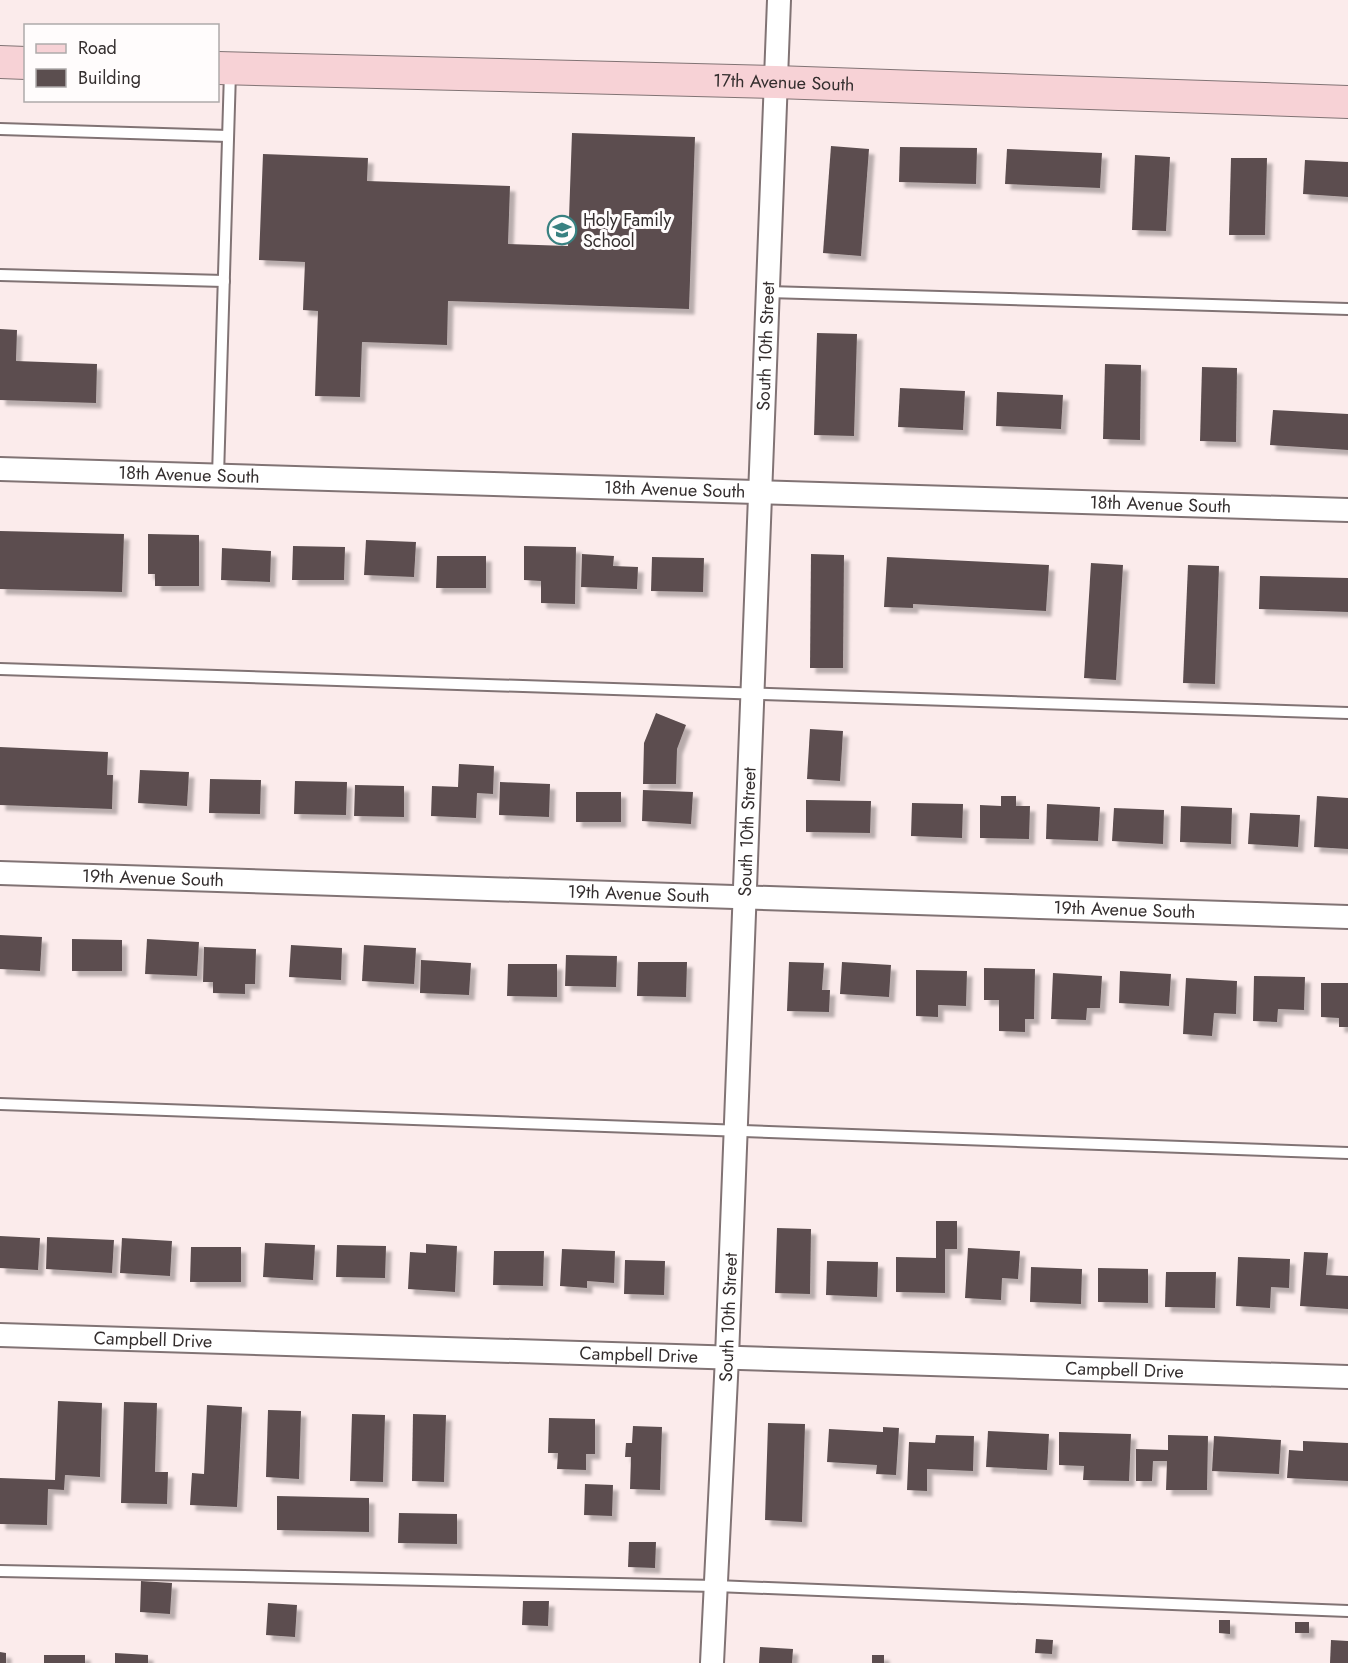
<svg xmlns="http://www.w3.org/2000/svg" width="1348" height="1663" font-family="Jost,sans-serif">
  <defs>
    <filter id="shadow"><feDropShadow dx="5.5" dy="5.5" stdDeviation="1.5" flood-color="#0004"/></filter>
  </defs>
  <rect width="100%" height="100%" fill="#fbebeb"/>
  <g fill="#5b4e4f" filter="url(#shadow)">
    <polygon points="572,133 695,137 689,309 448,301 447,345 362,342 360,397 315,396 318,311 303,310 305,262 259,260 263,154 368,158 367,181 510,186 508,244 568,246"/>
    <polygon points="831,146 869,149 861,256 823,253"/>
    <polygon points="900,147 977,148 976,184 899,182"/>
    <polygon points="1007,149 1102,153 1100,188 1005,184"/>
    <polygon points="1135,155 1170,157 1166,231 1132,230"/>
    <polygon points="1231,158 1267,158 1265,235 1229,235"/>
    <polygon points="1305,160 1348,162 1348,197 1303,194"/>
    <polygon points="0,329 17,330 16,361 97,364 96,403 0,400"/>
    <polygon points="817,333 857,334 854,436 814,435"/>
    <polygon points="1105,364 1141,365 1140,440 1103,439"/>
    <polygon points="1202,367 1237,368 1236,442 1200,441"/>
    <polygon points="900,388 965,391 963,430 898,427"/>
    <polygon points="997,392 1063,395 1061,429 996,426"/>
    <polygon points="1273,410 1348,414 1348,450 1270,445"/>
    <polygon points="0,531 124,534 122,592 0,589"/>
    <polygon points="148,534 199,535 199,586 155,586 155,574 148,574"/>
    <polygon points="366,540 416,542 414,577 364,575"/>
    <polygon points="293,546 345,547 344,580 292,580"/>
    <polygon points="524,546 576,547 575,604 541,603 541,581 524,580"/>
    <polygon points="222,548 271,551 270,582 221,580"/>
    <polygon points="582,554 614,556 613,566 638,567 637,589 581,587"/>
    <polygon points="811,554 844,555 843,668 810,668"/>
    <polygon points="437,556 486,556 486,588 436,588"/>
    <polygon points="652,557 704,558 703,592 651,591"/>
    <polygon points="887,557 1049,565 1046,611 913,604 913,608 884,607"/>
    <polygon points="1091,563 1123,565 1116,680 1084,678"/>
    <polygon points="1188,565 1219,566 1215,684 1183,683"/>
    <polygon points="1260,576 1348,578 1348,612 1259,609"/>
    <polygon points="656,713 686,725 677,749 676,784 643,784 644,743"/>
    <polygon points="810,729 843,731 840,781 807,779"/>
    <polygon points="0,747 108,752 107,775 113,775 112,809 0,805"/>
    <polygon points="459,764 494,766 493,794 477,793 476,818 431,816 432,786 458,787"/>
    <polygon points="140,770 189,772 187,806 138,803"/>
    <polygon points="210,779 261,780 260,814 209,813"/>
    <polygon points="295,781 347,782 346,815 294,814"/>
    <polygon points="500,782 550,784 549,817 499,815"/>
    <polygon points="355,785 404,786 404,817 354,816"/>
    <polygon points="643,790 693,792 691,824 642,821"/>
    <rect x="576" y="792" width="45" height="30"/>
    <polygon points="1001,796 1016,796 1016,806 1030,806 1029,839 980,838 980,805 1001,806"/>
    <polygon points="1317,796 1348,798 1348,849 1314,847"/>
    <polygon points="806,800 871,801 870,833 806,832"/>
    <polygon points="912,803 963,804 962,838 911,836"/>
    <polygon points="1047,804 1100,807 1098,841 1046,839"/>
    <polygon points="1181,806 1232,808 1231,844 1180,842"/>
    <polygon points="1114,808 1164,810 1163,844 1112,841"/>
    <polygon points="1250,813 1300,815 1298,847 1248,844"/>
    <polygon points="0,935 42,937 40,971 0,969"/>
    <polygon points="72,939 122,940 122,971 72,971"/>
    <polygon points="147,939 199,942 197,976 145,974"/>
    <polygon points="291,945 342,948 341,980 289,977"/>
    <polygon points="364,945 416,948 414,984 362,981"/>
    <polygon points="204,947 256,949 255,984 245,984 245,994 213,993 213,982 203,982"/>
    <polygon points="566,955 617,956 616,987 565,986"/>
    <polygon points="421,960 471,963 469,995 420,993"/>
    <polygon points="638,962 687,962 686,997 637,996"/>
    <polygon points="789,962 824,963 822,990 830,990 829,1012 787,1011"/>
    <polygon points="842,962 891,965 889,997 840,994"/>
    <polygon points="508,964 557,964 557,997 507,996"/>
    <polygon points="984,968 1035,969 1034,1019 1025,1019 1025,1032 999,1031 999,1000 984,1000"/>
    <polygon points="916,970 967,971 966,1006 938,1005 938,1017 916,1016"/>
    <polygon points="1120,971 1171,974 1169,1006 1119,1003"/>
    <polygon points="1053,973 1102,976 1100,1008 1087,1008 1086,1020 1051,1019"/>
    <polygon points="1254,976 1305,977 1304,1010 1278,1009 1277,1022 1253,1021"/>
    <polygon points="1186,978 1237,981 1236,1014 1214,1013 1212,1036 1183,1034"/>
    <polygon points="1321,983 1348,983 1348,1027 1339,1027 1339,1018 1321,1017"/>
    <polygon points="936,1221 957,1221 957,1249 945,1249 945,1293 896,1292 896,1257 936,1258"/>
    <polygon points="777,1228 811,1229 810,1294 775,1293"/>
    <polygon points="0,1236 40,1238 38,1270 0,1268"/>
    <polygon points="47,1237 114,1240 112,1273 46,1269"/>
    <polygon points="122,1238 172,1241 170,1276 120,1273"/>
    <polygon points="265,1243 315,1245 313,1280 263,1277"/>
    <polygon points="426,1244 457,1246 455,1292 408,1289 410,1252 426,1253"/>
    <polygon points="337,1245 386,1246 385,1278 336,1277"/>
    <polygon points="191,1247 241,1247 241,1282 190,1282"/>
    <polygon points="968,1248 1020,1251 1018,1279 1002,1278 1001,1300 965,1298"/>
    <polygon points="562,1249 615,1251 614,1283 587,1281 587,1288 560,1286"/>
    <polygon points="494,1251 544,1251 543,1286 493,1285"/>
    <polygon points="1304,1252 1328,1253 1326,1275 1348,1276 1348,1309 1300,1306"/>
    <polygon points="1238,1257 1290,1259 1289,1288 1271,1287 1270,1308 1236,1306"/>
    <polygon points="625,1260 665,1261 664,1295 624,1294"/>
    <polygon points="827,1261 878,1262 877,1297 826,1295"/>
    <polygon points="1031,1267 1082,1269 1081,1304 1030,1302"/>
    <polygon points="1098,1268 1148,1269 1148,1303 1098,1302"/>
    <polygon points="1166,1272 1216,1272 1215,1308 1165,1307"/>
    <polygon points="58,1401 102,1403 100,1477 65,1475 64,1490 48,1489 47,1525 0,1524 0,1478 55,1480"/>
    <polygon points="124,1402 157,1403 155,1472 168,1472 167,1504 121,1503"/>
    <polygon points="207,1405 242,1407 237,1507 190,1505 192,1473 204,1474"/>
    <polygon points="268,1410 301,1411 299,1479 266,1477"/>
    <polygon points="352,1414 385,1415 383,1482 350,1481"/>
    <polygon points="413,1414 446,1415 444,1482 412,1481"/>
    <polygon points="549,1418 595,1419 595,1454 586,1454 586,1470 557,1469 558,1453 548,1453"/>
    <polygon points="768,1423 805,1424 802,1522 765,1520"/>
    <polygon points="633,1426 662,1427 660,1490 630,1489 631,1457 625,1457 626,1443 632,1443"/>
    <polygon points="883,1427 899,1428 896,1475 876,1474 877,1465 827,1462 829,1429 883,1432"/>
    <polygon points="988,1431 1049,1434 1047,1470 986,1467"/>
    <polygon points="1059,1432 1131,1434 1129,1481 1083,1480 1084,1466 1059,1465"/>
    <polygon points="936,1435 974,1436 973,1471 927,1469 927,1491 907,1490 909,1442 935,1443"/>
    <polygon points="1168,1435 1208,1436 1207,1490 1166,1490 1167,1461 1153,1461 1152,1481 1136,1481 1136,1449 1168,1450"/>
    <polygon points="1214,1436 1281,1440 1279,1474 1212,1471"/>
    <polygon points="1303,1441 1348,1443 1348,1481 1287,1478 1289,1450 1303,1451"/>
    <polygon points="585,1484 613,1485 612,1516 584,1515"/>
    <polygon points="277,1496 369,1498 369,1532 277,1530"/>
    <polygon points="399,1513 457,1514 457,1544 398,1543"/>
    <polygon points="629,1542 656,1542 655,1568 628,1567"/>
    <polygon points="141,1581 172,1583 170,1614 140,1612"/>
    <polygon points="523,1601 549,1601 548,1626 522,1625"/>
    <polygon points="268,1603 297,1605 295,1637 266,1635"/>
    <polygon points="1219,1620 1230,1620 1230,1634 1219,1633"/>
    <rect x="1295" y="1622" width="14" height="11"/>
    <polygon points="1036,1639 1053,1640 1052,1654 1035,1653"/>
    <polygon points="1331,1640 1348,1641 1348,1663 1330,1663"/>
    <polygon points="760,1647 793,1649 792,1663 759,1663"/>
    <polygon points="0,1652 6,1653 6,1663 0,1663"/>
    <polygon points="115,1653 148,1655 148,1663 115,1663"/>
    <rect x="44" y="1655" width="41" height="8"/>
    <rect x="872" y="1655" width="12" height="8"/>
  </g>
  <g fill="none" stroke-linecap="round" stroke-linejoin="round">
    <g stroke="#817374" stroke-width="14">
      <g id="lane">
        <polyline points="0,129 228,136"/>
        <polyline points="0,275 224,281"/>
        <polyline points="768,292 1348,309"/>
        <polyline points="218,476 230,72"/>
        <polyline points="0,669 1348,713"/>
        <polyline points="0,1104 1348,1153"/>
        <polyline points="0,1571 716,1586 1348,1611"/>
      </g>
    </g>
    <g stroke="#817374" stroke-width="26">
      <g id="street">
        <path id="s1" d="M0,469L1348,510"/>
        <path id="s2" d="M0,873L1348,917"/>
        <path id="s3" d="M0,1335L1348,1377"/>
        <path id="s4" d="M712,1663L727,1357L779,0"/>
      </g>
    </g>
    <g stroke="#817374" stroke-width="34">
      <g id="secondary">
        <polyline points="0,62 26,63"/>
        <path id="s5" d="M218,68L776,82L1348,102"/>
      </g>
    </g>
    <use href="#lane" stroke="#fff" stroke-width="10"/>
    <use href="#street" stroke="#fff" stroke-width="22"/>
    <use href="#secondary" stroke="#f7d2d6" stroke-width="32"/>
  </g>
  <defs>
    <g id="school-ring" transform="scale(1.5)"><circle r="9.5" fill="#fffcfc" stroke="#398181" stroke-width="1.5"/><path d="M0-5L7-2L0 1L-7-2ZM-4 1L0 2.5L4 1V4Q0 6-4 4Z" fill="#398181"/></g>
  </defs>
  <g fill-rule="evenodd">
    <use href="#school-ring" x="562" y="230"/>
  </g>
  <g text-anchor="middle" stroke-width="6" stroke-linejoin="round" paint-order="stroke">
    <g font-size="18" fill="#342e2e" stroke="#fffcfc">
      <text dy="6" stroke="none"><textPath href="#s5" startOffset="566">17th Avenue South</textPath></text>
      <text dy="6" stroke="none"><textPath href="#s4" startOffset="1318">South 10th Street</textPath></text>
      <text dy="6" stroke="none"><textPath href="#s1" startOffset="189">18th Avenue South</textPath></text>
      <text dy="6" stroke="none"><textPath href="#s1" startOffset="675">18th Avenue South</textPath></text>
      <text dy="6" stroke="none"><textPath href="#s1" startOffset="1161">18th Avenue South</textPath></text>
      <text dy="6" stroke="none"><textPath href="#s4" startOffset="832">South 10th Street</textPath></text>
      <text dy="6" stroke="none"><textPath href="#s2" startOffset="153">19th Avenue South</textPath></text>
      <text dy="6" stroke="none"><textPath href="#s2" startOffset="639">19th Avenue South</textPath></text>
      <text dy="6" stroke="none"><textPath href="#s2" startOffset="1125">19th Avenue South</textPath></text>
      <text dy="6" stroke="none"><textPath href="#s4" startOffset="346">South 10th Street</textPath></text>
      <text dy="6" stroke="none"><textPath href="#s3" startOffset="153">Campbell Drive</textPath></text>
      <text dy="6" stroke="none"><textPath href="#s3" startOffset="639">Campbell Drive</textPath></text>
      <text dy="6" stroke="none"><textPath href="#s3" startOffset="1125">Campbell Drive</textPath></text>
    </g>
    <g font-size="18" fill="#342e2e" stroke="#fffcfc" text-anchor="start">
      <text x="583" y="226">Holy Family<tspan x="583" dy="21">School</tspan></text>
    </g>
  </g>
  <rect x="24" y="24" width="195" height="78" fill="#fffcfc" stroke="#aeaaaa" stroke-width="1.5"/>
  <rect x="36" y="44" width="30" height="9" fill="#f7d2d6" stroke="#aeaaaa" stroke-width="1.5"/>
  <text x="78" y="54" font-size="18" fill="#342e2e">Road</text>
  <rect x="36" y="69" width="30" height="18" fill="#5b4e4f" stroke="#aeaaaa" stroke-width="1.5"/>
  <text x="78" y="84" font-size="18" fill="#342e2e">Building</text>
</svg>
